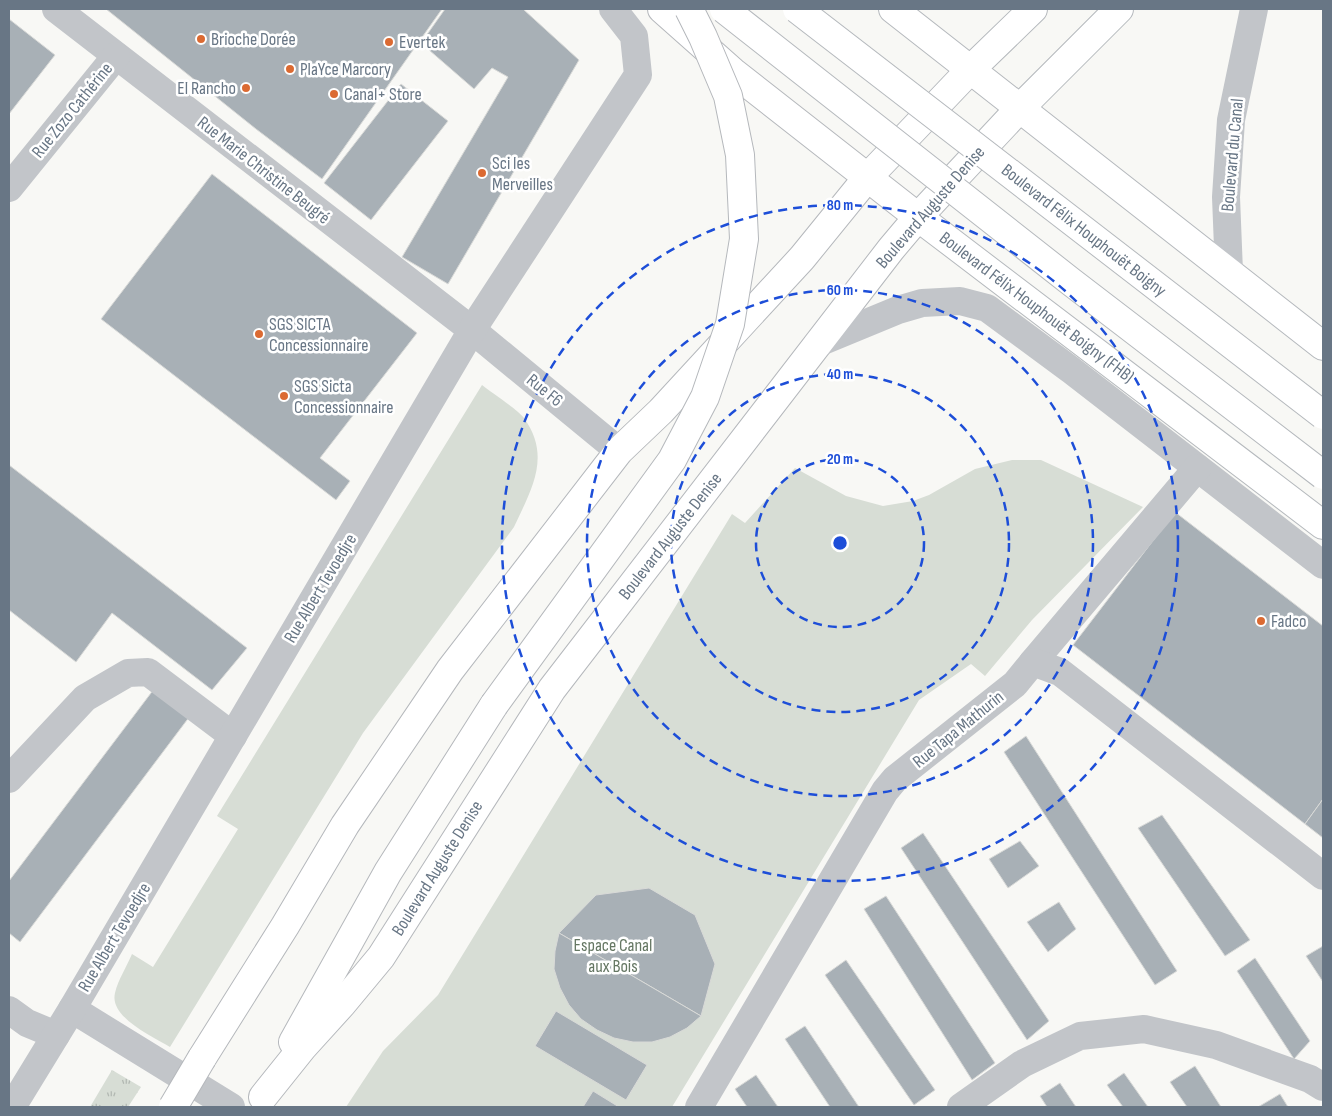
<svg xmlns="http://www.w3.org/2000/svg" width="1332" height="1116" font-family="'Sofia Sans Condensed',sans-serif">
  <defs>
    <pattern id="grass-tufts" width="24" height="20" patternUnits="userSpaceOnUse" patternTransform="scale(1.25)"><rect width="24" height="20" fill="#d7ddd5"/><path d="M3 7l-1-3M5 7V3M7 7l1-3M15 17l-1-3M17 17v-4M19 17l1-3" fill="none" stroke="#b2b8b2"/></pattern>
  </defs>
  <rect width="100%" height="100%" fill="#f8f8f5"/>
  <polygon fill="url(#grass-tufts)" points="112,1070 141,1087 128,1107 90,1107"/>
  <g fill="#d7ddd5">
    <path d="M482,385C492,393 517,409 524,418C552,457 531,490 514,527L363,733L170,1047C153,1037 109,1017 115,993C118,980 127,966 132,954L153,967L238,829L217,816Z"/>
    <polygon points="1012,460 1041,460 1143,507 1032,620 985,676 971,664 919,700 672,1107 346,1107 383,1051 438,995 732,514 745,523 795,468 846,496 883,506 913,501 929,495 975,469"/>
  </g>
  <g fill="#a8b0b6" stroke="#d9dad8">
    <polygon points="106,9 442,9 322,179 256,129"/>
    <polygon points="445,9 523,9 579,60 448,284 402,257 508,77 492,68 474,89 421,43"/>
    <polygon points="9,19 55,55 9,114"/>
    <polygon points="401,84 448,121 371,220 324,183"/>
    <polygon points="212,174 417,333 320,458 350,481 336,500 101,319"/>
    <polygon points="9,465 247,648 212,690 112,613 76,662 9,610"/>
    <polygon points="1175,512 1323,626 1323,799 1305,824 1073,645"/>
    <polygon points="154,689 190,716 20,942 9,933 9,881"/>
    <polygon points="1026,736 1177,971 1155,985 1004,752"/>
    <polygon points="1323,799 1323,838 1305,824"/>
    <polygon points="1162,815 1250,940 1225,956 1138,828"/>
    <polygon points="923,833 1049,1021 1027,1040 901,848"/>
    <polygon points="1020,841 1039,866 1008,888 989,859"/>
    <polygon points="649,888 695,915 715,964 701,1016 559,933 596,895"/>
    <polygon points="886,896 995,1063 972,1080 864,909"/>
    <polygon points="1059,902 1076,929 1048,952 1027,922"/>
    <polygon points="559,933 701,1016 687,1028 670,1037 652,1042 633,1042 614,1038 597,1030 581,1019 569,1005 560,988 554,969 555,951"/>
    <polygon points="1323,946 1323,982 1306,956"/>
    <polygon points="1255,958 1310,1041 1294,1059 1237,971"/>
    <polygon points="846,960 935,1090 914,1105 825,975"/>
    <polygon points="556,1011 647,1065 626,1100 535,1046"/>
    <polygon points="805,1026 859,1107 830,1107 785,1039"/>
    <polygon points="1195,1066 1221,1107 1187,1107 1170,1082"/>
    <polygon points="1124,1073 1148,1107 1123,1107 1107,1085"/>
    <polygon points="756,1075 778,1107 747,1107 735,1089"/>
    <polygon points="1060,1083 1076,1107 1047,1107 1040,1096"/>
    <polygon points="593,1091 619,1107 583,1107"/>
    <polygon points="1280,1094 1288,1107 1258,1107"/>
  </g>
  <g fill="none" stroke-linecap="round" stroke-linejoin="round">
    <g stroke="#b5b9bd" stroke-width="30">
      <g id="major">
        <polyline points="893,9 1323,346"/>
        <polyline points="1119,9 1020,108 918,217 1323,525"/>
        <polyline points="867,178 971,69 1033,9"/>
      </g>
    </g>
    <g stroke="#b5b8bc" stroke-width="30">
      <g id="highway">
        <polyline points="293,1042 388,872 494,705"/>
        <polyline points="202,1058 285,926 345,825 450,670 619,451 661,411 802,258 867,178"/>
        <polyline points="263,1097 303,1047 342,1004 381,957 552,689 891,249 918,217 733,72 662,9"/>
      </g>
    </g>
    <g stroke="#c2c5c9" stroke-width="28">
      <polyline points="56,9 472,330 619,451"/>
      <polyline points="9,188 116,56"/>
      <polyline points="1229,272 1226,197 1231,120 1254,9"/>
      <polyline points="818,343 898,310 922,303 960,301 987,308 1071,370 1323,565"/>
      <polyline points="1033,662 1197,468"/>
      <polyline points="9,779 85,698 128,673 148,672 233,736"/>
      <polyline points="72,1009 231,1107"/>
      <polyline points="9,1010 27,1023 56,1035"/>
      <polyline points="12,1107 72,1009 472,330 638,75 634,36 613,9"/>
      <polyline points="699,1107 885,791 895,779 1015,684 1033,662 1060,672 1323,876"/>
      <polyline points="961,1107 1022,1064 1080,1036 1144,1029 1216,1045 1310,1079 1323,1087"/>
    </g>
    <use href="#major" stroke="#fff" stroke-width="28"/>
    <use href="#highway" stroke="#fff" stroke-width="28"/>
    <g stroke="#b5b9bd" stroke-width="30" stroke-linecap="butt">
      <g id="major-bridge">
        <polyline points="724,9 1070,281 1323,475"/>
        <polyline points="797,9 1323,415"/>
      </g>
    </g>
    <g stroke="#b5b8bc" stroke-width="30" stroke-linecap="butt">
      <g id="highway-bridge">
        <polyline points="494,705 672,460 705,397 730,324 744,239 740,155 728,96 703,37 689,9"/>
        <polyline points="173,1107 202,1058"/>
      </g>
    </g>
    <use href="#major-bridge" stroke="#fff" stroke-width="28"/>
    <use href="#highway-bridge" stroke="#fff" stroke-width="28"/>
  </g>
  <g fill="none" stroke="#1d4ed8" stroke-width="2.5" stroke-dasharray="9 6">
    <circle cx="840" cy="543" r="84"/>
    <circle cx="840" cy="543" r="169"/>
    <circle cx="840" cy="543" r="253"/>
    <circle cx="840" cy="543" r="338"/>
  </g>
  <g fill="#db6a32" stroke="#fff" stroke-width="2">
    <circle cx="201" cy="39" r="5"/>
    <circle cx="389" cy="42" r="5"/>
    <circle cx="290" cy="69" r="5"/>
    <circle cx="246" cy="88" r="5"/>
    <circle cx="334" cy="94" r="5"/>
    <circle cx="482" cy="173" r="5"/>
    <circle cx="259" cy="334" r="5"/>
    <circle cx="284" cy="396" r="5"/>
    <circle cx="1261" cy="621" r="5"/>
  </g>
  <g text-anchor="middle" stroke-width="5" stroke-linejoin="round" paint-order="stroke">
    <g font-size="18" fill="#687685" stroke="#fff" text-anchor="start">
      <text x="211" y="45">Brioche Dorée</text>
      <text x="399" y="48">Evertek</text>
      <text x="300" y="75">PlaYce Marcory</text>
      <text x="236" y="94" text-anchor="end">El Rancho</text>
      <text x="344" y="100">Canal+ Store</text>
      <text x="492" y="169">Sci les<tspan x="492" dy="21">Merveilles</tspan></text>
      <text x="269" y="330">SGS SICTA<tspan x="269" dy="21">Concessionnaire</tspan></text>
      <text x="294" y="392">SGS Sicta<tspan x="294" dy="21">Concessionnaire</tspan></text>
      <text x="1271" y="627">Fadco</text>
    </g>
    <g font-size="18" fill="#687685" stroke="#fff">
      <text transform="translate(72 110) rotate(-51)" y="6">Rue Zozo Cathérine</text>
      <text transform="translate(1232 155) rotate(-85)" y="6">Boulevard du Canal</text>
      <text transform="translate(264 170) rotate(38)" y="6">Rue Marie Christine Beugré</text>
      <text transform="translate(930 207) rotate(-49)" y="6">Boulevard Auguste Denise</text>
      <text transform="translate(1084 230) rotate(38)" y="6">Boulevard Félix Houphouët Boigny</text>
      <text transform="translate(1037 307) rotate(37)" y="6">Boulevard Félix Houphouët Boigny (FHB)</text>
      <text transform="translate(545 390) rotate(39)" y="6">Rue F6</text>
      <text transform="translate(670 536) rotate(-52)" y="6">Boulevard Auguste Denise</text>
      <text transform="translate(320 588) rotate(-59)" y="6">Rue Albert Tevoedjre</text>
      <text transform="translate(958 729) rotate(-39)" y="6">Rue Tapa Mathurin</text>
      <text transform="translate(437 868) rotate(-58)" y="6">Boulevard Auguste Denise</text>
      <text transform="translate(114 937) rotate(-59)" y="6">Rue Albert Tevoedjre</text>
    </g>
    <g font-size="18" fill="#657763" stroke="#fff">
      <text x="613" y="951">Espace Canal<tspan x="613" dy="21">aux Bois</tspan></text>
    </g>
  </g>
  <circle cx="840" cy="543" r="8" fill="#1d4ed8" stroke="#fff" stroke-width="2.5"/>
  <g font-size="15" text-anchor="middle" font-weight="bold" fill="#1d4ed8" stroke="#fff" stroke-width="5" stroke-linejoin="round" paint-order="stroke">
    <text x="840" y="210">80 m</text>
    <text x="840" y="295">60 m</text>
    <text x="840" y="379">40 m</text>
    <text x="840" y="464">20 m</text>
  </g>
  <rect width="1332" height="1116" fill="none" stroke="#687685" stroke-width="20"/>
</svg>
